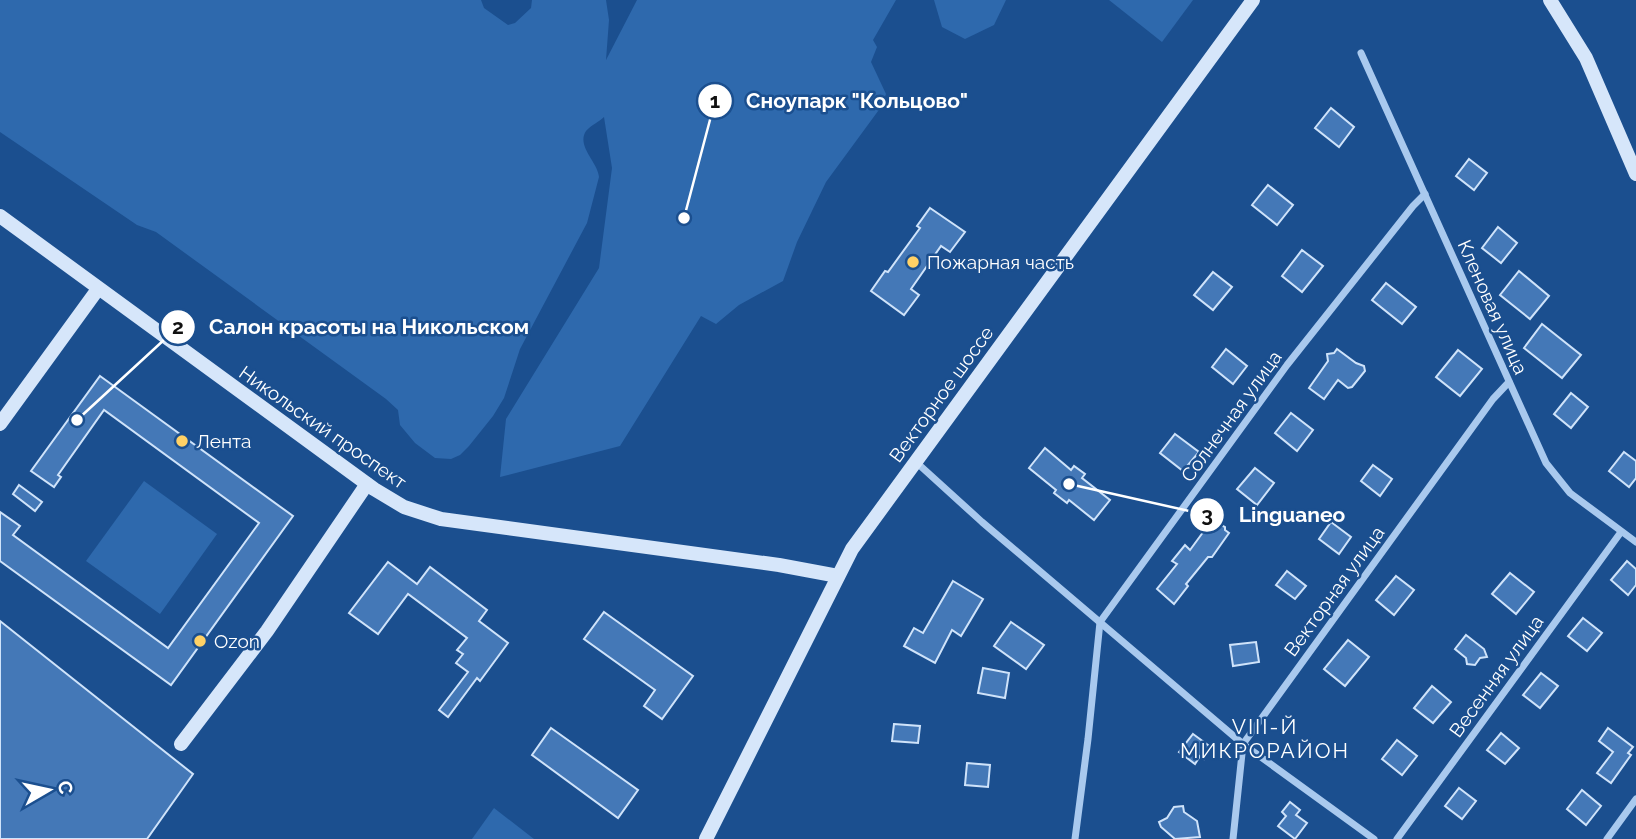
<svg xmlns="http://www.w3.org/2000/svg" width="1636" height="839" font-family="Raleway,sans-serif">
  <rect width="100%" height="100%" fill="#1b4f8f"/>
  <g fill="#2e69ad">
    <path d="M0,0H481L484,8L508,25L515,23L531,8L532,0H606L609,20L606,60L637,0H896L873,40L877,47L871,62L886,94L881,107L826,182L797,242L783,281L739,305L716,324L701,316L620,446L500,477L506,419L599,268L612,168L604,117C599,122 591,125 586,131C576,146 598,162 599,177L587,223L520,349L504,398L493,416L469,446L460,455L451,459L435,458L415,443L400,425L398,410L386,399L156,232L137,225L0,132Z"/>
    <polygon points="934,0 1006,0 994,25 965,39 942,27"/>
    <polygon points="1109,0 1193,0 1162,42"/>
    <polygon points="144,481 217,534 160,614 86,561"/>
    <polygon points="494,808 534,839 472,839"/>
  </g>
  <g fill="#4478b7" stroke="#cfe3fa" stroke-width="2">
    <polygon points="1331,108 1354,127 1339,147 1315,128"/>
    <polygon points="1469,159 1487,173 1474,190 1456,176"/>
    <polygon points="1268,185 1293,205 1277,225 1252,205"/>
    <polygon points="930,208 965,232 950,252 941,246 911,289 919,295 904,315 871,291 885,271 888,272 920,228 917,226"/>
    <polygon points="1498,227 1517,243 1501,263 1482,248"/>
    <polygon points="1302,250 1323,266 1302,292 1282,276"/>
    <polygon points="1519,271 1549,296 1530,319 1500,295"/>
    <polygon points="1213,272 1232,287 1213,310 1194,295"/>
    <polygon points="1386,283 1416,307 1402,324 1372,300"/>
    <polygon points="1542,324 1581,355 1562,378 1524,348"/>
    <polygon points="1226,349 1247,366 1233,384 1212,367"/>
    <polygon points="1337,349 1356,363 1364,366 1365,371 1352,387 1348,388 1338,380 1324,399 1309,388 1328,361 1327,354 1334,353"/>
    <polygon points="1458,350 1482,369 1460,396 1436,377"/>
    <polygon points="100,376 293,516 171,685 0,561 0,512 20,526 13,535 168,648 259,523 104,410 58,475 61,477 54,487 31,471"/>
    <polygon points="1571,393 1588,407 1571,428 1554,414"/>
    <polygon points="1291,413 1313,430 1297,451 1275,433"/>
    <polygon points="1175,434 1199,452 1183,471 1160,453"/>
    <polygon points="1045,448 1071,470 1074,466 1085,474 1082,478 1110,500 1094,520 1069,500 1067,503 1054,493 1056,490 1029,468"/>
    <polygon points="1624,452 1636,461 1636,478 1629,487 1609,471"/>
    <polygon points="1373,465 1392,479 1380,496 1361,481"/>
    <polygon points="1255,468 1274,483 1257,505 1237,489"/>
    <polygon points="19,485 42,502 35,511 13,494"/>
    <polygon points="1212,520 1225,527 1225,530 1229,533 1212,557 1208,557 1186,584 1188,586 1174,604 1157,589 1177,564 1172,561 1185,545 1190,550"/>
    <polygon points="1331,522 1351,537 1339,554 1319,539"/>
    <polygon points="1627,561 1636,569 1636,585 1628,595 1611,580"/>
    <polygon points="388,562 417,584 430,567 487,610 479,621 508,643 480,681 477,678 448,717 439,710 468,672 456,663 463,654 457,650 467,638 408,594 378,634 349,613"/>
    <polygon points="1287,571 1306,586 1295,599 1276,585"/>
    <polygon points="1510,573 1534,592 1516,614 1492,594"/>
    <polygon points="1396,576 1414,590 1394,615 1376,600"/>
    <polygon points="953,581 983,599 961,636 952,630 935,663 904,646 914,628 923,633"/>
    <polygon points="604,612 693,676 662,719 644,706 655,690 584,639"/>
    <polygon points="1583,618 1602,633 1587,651 1568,636"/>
    <polygon points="0,621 193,774 147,839 0,839"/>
    <polygon points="1011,622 1044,645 1026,669 994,646"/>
    <polygon points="1466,635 1484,649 1487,657 1480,658 1475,665 1467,664 1466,658 1455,649"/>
    <polygon points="1348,640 1369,657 1345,686 1324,669"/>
    <polygon points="1256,642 1259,662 1233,666 1230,645"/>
    <polygon points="983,668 1009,673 1005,698 978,693"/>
    <polygon points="1541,673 1558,686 1540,708 1523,695"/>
    <polygon points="1432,686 1451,702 1433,723 1414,708"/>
    <polygon points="894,724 920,726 918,743 892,741"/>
    <polygon points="551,728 638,790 618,818 532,755"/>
    <polygon points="1608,728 1633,747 1628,753 1631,755 1611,783 1597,773 1613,752 1599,741"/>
    <polygon points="1501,733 1519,748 1505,764 1487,750"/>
    <polygon points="1193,734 1212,748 1204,759 1200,756 1195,764 1179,752"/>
    <polygon points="1397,740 1417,756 1402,775 1382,759"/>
    <polygon points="967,763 990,765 988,787 965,785"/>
    <polygon points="1459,788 1476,801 1462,819 1445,806"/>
    <polygon points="1582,790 1601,806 1586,825 1567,809"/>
    <polygon points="1290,802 1300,810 1296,815 1307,823 1295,839 1278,826 1286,816 1282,812"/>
    <polygon points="1183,806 1184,812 1197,821 1200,837 1175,839 1161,827 1159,822 1167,818 1174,807"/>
  </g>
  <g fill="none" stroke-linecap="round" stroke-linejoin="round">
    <g stroke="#a9c9ee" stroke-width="7">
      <polyline points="1361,53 1546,463 1570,493 1636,542"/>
      <polyline points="916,462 982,522 1243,744 1374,839"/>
      <polyline points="1075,839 1088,739 1100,622 1287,365 1413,206 1425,194"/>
      <polyline points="1233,839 1243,744 1493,399 1509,382"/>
      <polyline points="1397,839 1621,532"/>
      <polyline points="1607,839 1636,799"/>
    </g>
    <g stroke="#d6e6fa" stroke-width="14">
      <polyline points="1550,0 1586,58 1636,174"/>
      <polyline points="0,216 374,489 404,507 441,519 779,565 838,576"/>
      <polyline points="0,424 98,289"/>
      <polyline points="181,744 267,631 367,484"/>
      <polyline points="706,839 852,549 1253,0"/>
    </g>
  </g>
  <g fill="#ffd166" stroke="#1b4f8f" stroke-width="2.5">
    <circle cx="913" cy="262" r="7"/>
    <circle cx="182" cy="441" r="7"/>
    <circle cx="200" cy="641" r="7"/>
  </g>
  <g text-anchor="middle" stroke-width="5" stroke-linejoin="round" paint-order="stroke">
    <g font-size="19" fill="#fff" stroke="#1b4f8f" text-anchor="start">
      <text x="927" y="269">Пожарная часть</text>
      <text x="196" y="448">Лента</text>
      <text x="214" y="648">Ozon</text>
    </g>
    <g font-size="19" fill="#fff" stroke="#1b4f8f">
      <text transform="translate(1493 307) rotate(66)" y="7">Кленовая улица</text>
      <text transform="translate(941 394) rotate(-54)" y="7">Векторное шоссе</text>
      <text transform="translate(1231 416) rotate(-54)" y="7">Солнечная улица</text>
      <text transform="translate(323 427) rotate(35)" y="7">Никольский проспект</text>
      <text transform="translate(1334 591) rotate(-54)" y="7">Векторная улица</text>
      <text transform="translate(1496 676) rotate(-54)" y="7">Весенняя улица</text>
    </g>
    <g font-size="21" letter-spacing="2" fill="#fff" stroke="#1b4f8f">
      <text x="1265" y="734">VIII-Й<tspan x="1265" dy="24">МИКРОРАЙОН</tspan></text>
    </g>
  </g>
  <path fill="none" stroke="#fff" stroke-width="2.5" d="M684 218L715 101M77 420L178 327M1069 484L1207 515"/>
  <g fill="#fff" stroke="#1b4f8f" stroke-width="2.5">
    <circle cx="684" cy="218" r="7"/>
    <circle cx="77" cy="420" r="7"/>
    <circle cx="1069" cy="484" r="7"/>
    <circle cx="715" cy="101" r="18"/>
    <circle cx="178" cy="327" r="18"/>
    <circle cx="1207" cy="515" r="18"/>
  </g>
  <g font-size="21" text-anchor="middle" font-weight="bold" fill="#111">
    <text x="715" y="108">1</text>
    <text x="178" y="334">2</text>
    <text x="1207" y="522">3</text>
  </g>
  <g font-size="21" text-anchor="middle" font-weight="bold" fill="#fff" stroke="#1b4f8f" stroke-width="5" stroke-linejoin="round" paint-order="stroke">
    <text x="857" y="108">Сноупарк "Кольцово"</text>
    <text x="369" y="334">Салон красоты на Никольском</text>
    <text x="1292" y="522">Linguaneo</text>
  </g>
  <g transform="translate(49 790) rotate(81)" stroke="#1b4f8f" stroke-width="5" paint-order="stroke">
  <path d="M0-5L12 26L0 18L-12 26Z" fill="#ffffff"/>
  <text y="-10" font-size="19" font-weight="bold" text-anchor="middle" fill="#ffffff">С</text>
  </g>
</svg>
